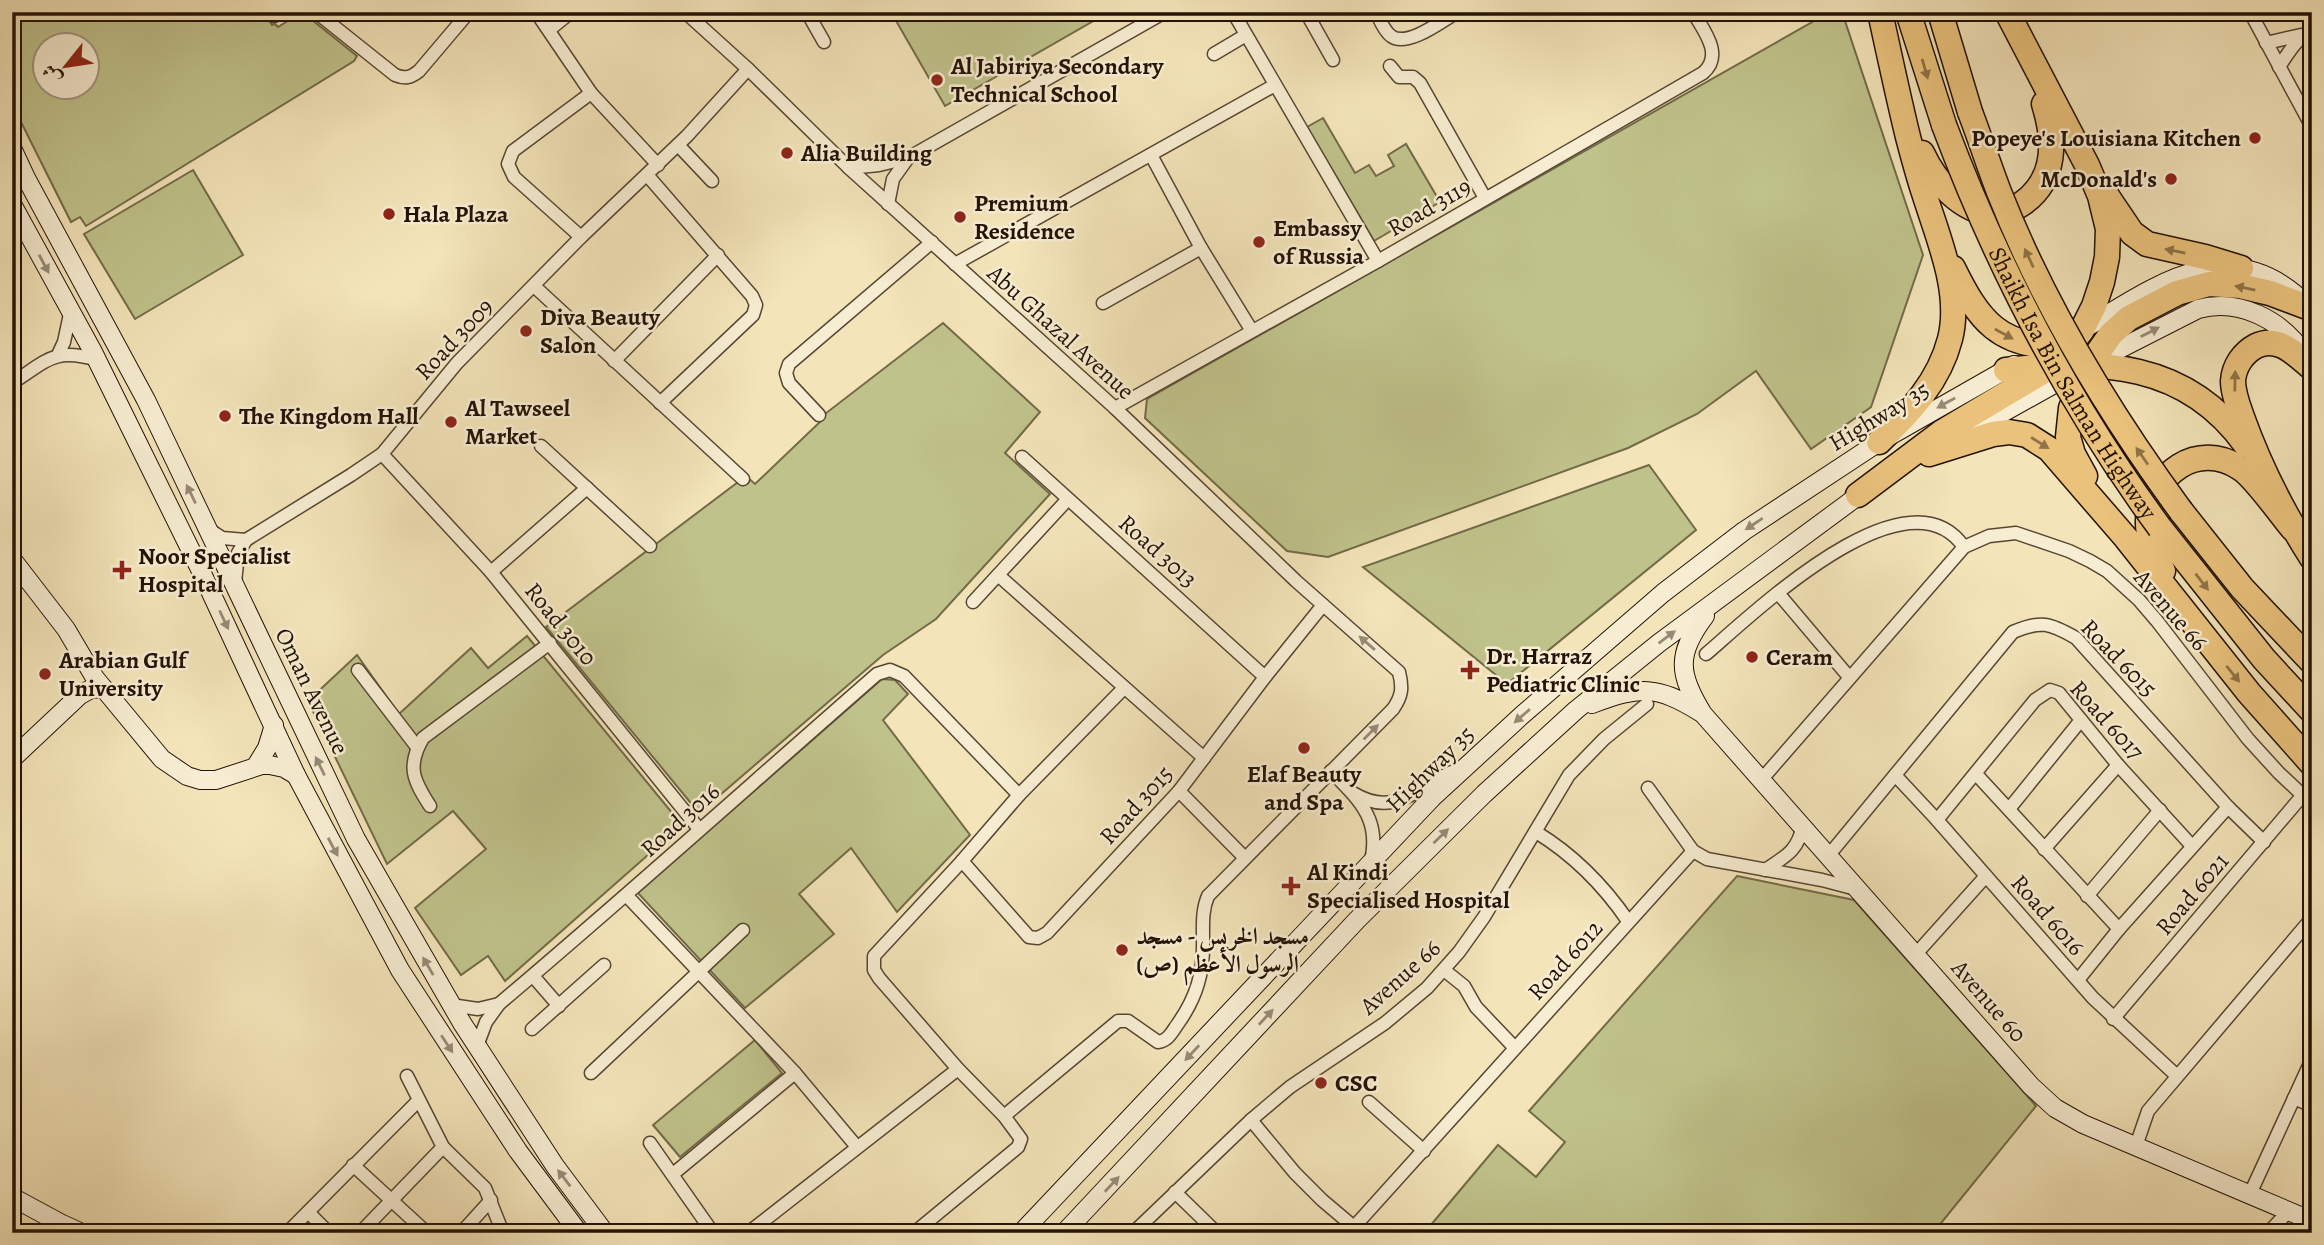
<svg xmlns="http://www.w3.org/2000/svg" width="2324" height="1245" font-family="Alegreya,Amiri,serif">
  <rect width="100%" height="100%" fill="#f3e4b9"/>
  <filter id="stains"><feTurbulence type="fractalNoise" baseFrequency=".00286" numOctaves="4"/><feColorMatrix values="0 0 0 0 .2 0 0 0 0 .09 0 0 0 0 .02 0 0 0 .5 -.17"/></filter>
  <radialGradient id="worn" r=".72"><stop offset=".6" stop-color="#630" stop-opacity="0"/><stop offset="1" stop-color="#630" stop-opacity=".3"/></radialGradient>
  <g fill="#c0c28b" stroke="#726a48" stroke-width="2" fill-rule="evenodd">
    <path d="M12,12H264L272,25L275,24L278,27L302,12L357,56L354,61L86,226L80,217L71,222L12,104ZM46,46H88V88H46Z"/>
    <polygon points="891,12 1109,12 945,106"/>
    <polygon points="1830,12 1842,12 1923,255 1871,407 1811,449 1756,371 1697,414 1628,448 1328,557 1287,551 1145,418 1147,399"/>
    <polygon points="1323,118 1355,173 1369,165 1376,176 1394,166 1388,155 1406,144 1440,202 1374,241 1307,127"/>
    <polygon points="193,170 243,255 135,319 84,234"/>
    <polygon points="943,323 1040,412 1005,453 1050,494 936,619 883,655 699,813 546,627 746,476 755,484 822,420 821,417"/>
    <polygon points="1649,465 1696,530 1507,684 1363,567"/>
    <polygon points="527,636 682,825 505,981 488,956 461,975 415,908 486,849 453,811 387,864 308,701 357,655 399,714 471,648 488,668"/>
    <polygon points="882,679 895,680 908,694 883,720 970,835 897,912 851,848 799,894 834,934 745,1008 638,893"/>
    <polygon points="1737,876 1854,900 2036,1106 1933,1233 1438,1233 1430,1226 1498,1145 1536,1177 1565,1142 1529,1111"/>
    <polygon points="755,1040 782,1073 680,1157 653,1125"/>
  </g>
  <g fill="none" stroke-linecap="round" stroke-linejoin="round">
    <g stroke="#574632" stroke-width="15">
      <g id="street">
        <path d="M316,12L395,75C405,79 410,78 419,71L469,12"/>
        <polyline points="536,12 591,93 658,165"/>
        <path d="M685,12L748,69L849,168L1115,408L1296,581L1399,672C1403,688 1402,696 1393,709L1208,896C1202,910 1203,924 1203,939C1204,972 1197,997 1177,1025C1172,1032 1168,1041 1158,1042L1128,1021H1118L1004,1116"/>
        <polyline points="807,12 824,42"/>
        <polyline points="1233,12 1378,261"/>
        <polyline points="1306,12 1333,60"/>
        <path d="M1376,12C1380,20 1384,31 1391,36C1407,48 1442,21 1457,12"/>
        <polyline points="2250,12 2312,127"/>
        <polyline points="274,16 281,12"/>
        <polyline points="549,30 571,12"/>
        <polyline points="2266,43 2301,35"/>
        <polyline points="1214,54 1246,35"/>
        <polyline points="1390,66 1399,77 1413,77 1420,83 1485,198"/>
        <path d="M2279,67C2288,53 2297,38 2312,30"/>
        <polyline points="678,145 712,181"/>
        <polyline points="1151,155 1201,248 1252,331"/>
        <polyline points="849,168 879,165 908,158 1165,12"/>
        <polyline points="648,176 752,296 756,305 753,315 660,403"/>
        <polyline points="888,204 893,179 908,158"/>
        <polyline points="581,237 514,177 508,164 513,151 591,93"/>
        <polyline points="955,264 1275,85"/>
        <polyline points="534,286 743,479"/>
        <polyline points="1103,303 1201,248"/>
        <polyline points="58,355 64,342 70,314"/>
        <polyline points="614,361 718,255"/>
        <path d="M12,383C47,361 54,347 97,360"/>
        <path d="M1115,408L1378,261L1703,73C1724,55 1704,31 1693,12"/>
        <polyline points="819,415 789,383 786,373 789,364 932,242"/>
        <polyline points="541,446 650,546"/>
        <polyline points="382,454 491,572 699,829"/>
        <polyline points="1022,457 1265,677"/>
        <polyline points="210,530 222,538 246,540"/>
        <polyline points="491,572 587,488"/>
        <polyline points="998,575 1204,758"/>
        <polyline points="235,583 238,553 246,540 351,475 382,454 457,363 581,237 687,136 748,69"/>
        <polyline points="1778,593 1849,677"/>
        <polyline points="973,602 1068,499"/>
        <path d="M1706,654C1754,613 1907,465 1964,547"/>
        <polyline points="358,670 417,747"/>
        <path d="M1331,771C1358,799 1381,818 1371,861"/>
        <polyline points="1976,774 2119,929"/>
        <polyline points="1895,775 1937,820 2093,998 2177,1076"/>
        <polyline points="1762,779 1964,547 1989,536 2016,533 2069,551 2090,561 2107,571 2139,600 2157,621 2248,739 2279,773 2312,804"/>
        <polyline points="1648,788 1693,851 1707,859 1822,880 1856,889"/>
        <polyline points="1179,791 1244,857"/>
        <path d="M1353,793C1397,820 1418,784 1457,770"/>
        <path d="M430,806C414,781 406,767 423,738L550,643"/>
        <polyline points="2009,809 2081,720"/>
        <polyline points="1937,820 2035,700 2050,690 2059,693 2118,765 2192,846"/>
        <path d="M1536,832C1572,854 1604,886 1628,921"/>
        <polyline points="2044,849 2118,765"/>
        <path d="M1829,855L2013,632C2041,620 2050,623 2076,638L2228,807L2264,842"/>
        <polyline points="962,861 1029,937 1038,938 1047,933 1179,791 1265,677 1323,605"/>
        <path d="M1765,870C1786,856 1798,851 1803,825"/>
        <polyline points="627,896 795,1073 857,1147"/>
        <polyline points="2087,896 2160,810"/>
        <polyline points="1916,954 1986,876"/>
        <polyline points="1444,970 1464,986 1476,1007 1515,1048"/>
        <polyline points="533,976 559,1006"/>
        <polyline points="2078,980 2119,929 2228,807"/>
        <polyline points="451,1005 478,1009 499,1004"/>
        <polyline points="2113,1019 2302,796"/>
        <polyline points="532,1029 604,965"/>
        <path d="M477,1046L486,1022L499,1004C627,896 751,784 877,674L890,670L904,676L1019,795"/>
        <polyline points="591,1073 743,930"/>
        <polyline points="407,1076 443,1147 485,1188 503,1233"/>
        <polyline points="2294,1098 2312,1106"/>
        <polyline points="1369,1102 1424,1151"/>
        <polyline points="1251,1120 1295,1173 1322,1200 1361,1233"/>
        <polyline points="650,1143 713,1233"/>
        <polyline points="2136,1146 2148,1111 2312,918"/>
        <polyline points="353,1165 427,1233"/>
        <polyline points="673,1174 795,1073"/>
        <polyline points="1175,1192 1217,1233"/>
        <polyline points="2250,1194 2312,1059"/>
        <polyline points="308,1212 329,1233"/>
        <polyline points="1354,1227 1693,851"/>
        <polyline points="287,1233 419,1100"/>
        <polyline points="360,1233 443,1147"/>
        <polyline points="461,1233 491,1200"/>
        <polyline points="748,1233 958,1069"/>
        <polyline points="914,1233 1018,1147 1021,1139 1004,1116 958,1069 879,978 874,970 874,956 962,861 1019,795 1124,688"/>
        <polyline points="1133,1233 1251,1120 1290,1087 1385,1023 1427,988 1459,952 1484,917 1569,775 1604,739 1647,704"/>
        <polyline points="2268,1233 2289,1211"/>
      </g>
    </g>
    <g stroke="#231205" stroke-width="20">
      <g id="secondary">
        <polyline points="12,148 26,178 146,400 356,839 462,1023 555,1166 605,1233"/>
        <polyline points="12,204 92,350 199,567 296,775 400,970 518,1151 579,1233"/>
        <path d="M2082,330C2155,286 2229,229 2305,303"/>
        <path d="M1963,435L2090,364L2198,309C2240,298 2282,320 2305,355"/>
        <polyline points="12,559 66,629 95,678 162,759 187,776 200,780 216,780 265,764 284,768 296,775"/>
        <path d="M1705,616C1676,654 1678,674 1703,714L2031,1086L2055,1108L2083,1124L2312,1221"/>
        <path d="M1592,704C1640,686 1656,685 1700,712"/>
        <polyline points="12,759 80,695 91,689 103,688"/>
        <polyline points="256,766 267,748 274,725"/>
        <polyline points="12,1197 60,1223 82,1233"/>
        <polyline points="1021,1233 1432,798 1521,716 1663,593 1744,531 1879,442 2014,365"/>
        <polyline points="1064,1233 1357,920 1484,794 1576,710 1659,643 1866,490"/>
      </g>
    </g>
    <g stroke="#231205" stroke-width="27">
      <g id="highway">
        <polyline points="1908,12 1944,125"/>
        <polyline points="1940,12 1970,112"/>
        <path d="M1922,153C1935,181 1960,211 1994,214C2005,215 2014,209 2023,203C2057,179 2055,139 2044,104"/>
        <polyline points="2107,196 2132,233 2147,244 2205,257 2241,268"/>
        <path d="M1953,268C1979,321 1999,347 2062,347"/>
        <path d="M2312,368C2296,355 2279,335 2256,346C2243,353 2234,366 2233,381C2233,393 2238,406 2242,417C2260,467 2284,514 2312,558"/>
        <path d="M2006,370C2100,359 2186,361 2246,445"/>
        <path d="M1879,442C1910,412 1939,382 1950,339C1962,292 1938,238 1924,193C1918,175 1913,156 1908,137C1898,96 1889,54 1880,12"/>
        <polyline points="1929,454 1993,434 2009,432 2027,435 2049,449 2126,538 2249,693 2312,764"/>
        <polyline points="2085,476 2073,454 2068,437 2071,408 2090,364 2111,334 2129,318 2177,293 2209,284 2240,286 2270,293 2310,308"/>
        <polyline points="1858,495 1942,432 2056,364 2082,330 2094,306 2102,282 2107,257 2108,229 2100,196 2087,165 2007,12"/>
        <polyline points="2181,511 2242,588 2312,662"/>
        <polyline points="2160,528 2264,659 2312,711"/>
        <path d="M2163,571C2156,556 2147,537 2148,520C2152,474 2197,440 2240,468C2254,476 2281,515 2293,529"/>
      </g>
    </g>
    <use href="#street" stroke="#f7edd2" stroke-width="12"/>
    <use href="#secondary" stroke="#f7edd2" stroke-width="18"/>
    <use href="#highway" stroke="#eac27c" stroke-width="24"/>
    <g stroke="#231205" stroke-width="27" stroke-linecap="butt">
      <g id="highway-bridge">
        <path d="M1970,112C1980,138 1989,166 1999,192C2044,306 2109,413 2181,511"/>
        <path id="s1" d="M1944,125C1998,269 2069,404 2160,528"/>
      </g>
    </g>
    <use href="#highway-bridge" stroke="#eac27c" stroke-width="24"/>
  </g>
  <defs><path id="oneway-solid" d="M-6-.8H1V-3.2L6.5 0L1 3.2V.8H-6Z" transform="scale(1.75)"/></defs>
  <g fill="#907346">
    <use href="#oneway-solid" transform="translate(1925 69) rotate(74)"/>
    <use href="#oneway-solid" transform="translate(2175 251) rotate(-168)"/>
    <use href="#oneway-solid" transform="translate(2029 258) rotate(-115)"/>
    <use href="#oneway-solid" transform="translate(2245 288) rotate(-168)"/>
    <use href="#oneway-solid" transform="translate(2004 334) rotate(29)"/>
    <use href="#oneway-solid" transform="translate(2235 381) rotate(-89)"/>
    <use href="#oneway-solid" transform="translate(2040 443) rotate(32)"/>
    <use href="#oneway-solid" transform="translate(2142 456) rotate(-125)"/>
    <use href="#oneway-solid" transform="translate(2202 582) rotate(52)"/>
    <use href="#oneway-solid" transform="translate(2233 674) rotate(51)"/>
  </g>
  <g fill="#988a76">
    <use href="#oneway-solid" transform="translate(44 264) rotate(62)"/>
    <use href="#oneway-solid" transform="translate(2150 332) rotate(-27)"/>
    <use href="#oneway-solid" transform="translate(1946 403) rotate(151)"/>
    <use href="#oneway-solid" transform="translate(191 494) rotate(-116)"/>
    <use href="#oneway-solid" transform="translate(1754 524) rotate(146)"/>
    <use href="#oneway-solid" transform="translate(224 620) rotate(65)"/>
    <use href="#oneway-solid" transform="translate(1667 637) rotate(-37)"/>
    <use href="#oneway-solid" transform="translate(1367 643) rotate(-139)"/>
    <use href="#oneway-solid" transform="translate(1522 716) rotate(139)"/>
    <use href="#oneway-solid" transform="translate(1371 732) rotate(-45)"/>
    <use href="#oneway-solid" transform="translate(320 766) rotate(-116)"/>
    <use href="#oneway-solid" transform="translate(1441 836) rotate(-44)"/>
    <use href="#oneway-solid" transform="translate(333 847) rotate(62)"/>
    <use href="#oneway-solid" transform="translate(428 966) rotate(-120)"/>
    <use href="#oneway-solid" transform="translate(1266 1017) rotate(-47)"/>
    <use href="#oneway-solid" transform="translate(447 1044) rotate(57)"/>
    <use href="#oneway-solid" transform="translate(1192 1053) rotate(133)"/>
    <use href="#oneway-solid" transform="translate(564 1178) rotate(-127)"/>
    <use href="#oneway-solid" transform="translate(1112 1184) rotate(-47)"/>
  </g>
  <g fill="#8f2418" stroke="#f7edd2" stroke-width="2.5">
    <circle cx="937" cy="80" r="7"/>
    <circle cx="2255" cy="138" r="7"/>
    <circle cx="787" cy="153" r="7"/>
    <circle cx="2171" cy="179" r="7"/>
    <circle cx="389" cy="214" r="7"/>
    <circle cx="960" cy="217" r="7"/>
    <circle cx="1259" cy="242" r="7"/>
    <circle cx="526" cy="331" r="7"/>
    <circle cx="225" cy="416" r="7"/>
    <circle cx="451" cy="422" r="7"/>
    <path d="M118.5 559.5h7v7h7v7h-7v7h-7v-7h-7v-7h7z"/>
    <circle cx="1752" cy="657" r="7"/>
    <path d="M1466.5 659.5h7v7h7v7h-7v7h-7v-7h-7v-7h7z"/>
    <circle cx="45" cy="674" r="7"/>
    <circle cx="1304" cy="748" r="7"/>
    <path d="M1287.5 875.5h7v7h7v7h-7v7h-7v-7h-7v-7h7z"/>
    <circle cx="1122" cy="950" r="7"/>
    <circle cx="1321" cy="1083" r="7"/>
  </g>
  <g text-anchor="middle" stroke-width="5" stroke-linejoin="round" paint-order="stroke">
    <g font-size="24" font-weight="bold" fill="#231205" stroke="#f7edd2" text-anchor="start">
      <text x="951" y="74">Al Jabiriya Secondary<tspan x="951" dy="28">Technical School</tspan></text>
      <text x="2241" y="146" text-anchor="end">Popeye's Louisiana Kitchen</text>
      <text x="801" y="161">Alia Building</text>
      <text x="2157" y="187" text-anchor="end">McDonald's</text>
      <text x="974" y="211">Premium<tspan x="974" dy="28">Residence</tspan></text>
      <text x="403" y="222">Hala Plaza</text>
      <text x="1273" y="236">Embassy<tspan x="1273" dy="28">of Russia</tspan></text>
      <text x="540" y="325">Diva Beauty<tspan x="540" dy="28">Salon</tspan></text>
      <text x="465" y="416">Al Tawseel<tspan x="465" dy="28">Market</tspan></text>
      <text x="239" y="424">The Kingdom Hall</text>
      <text x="138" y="564">Noor Specialist<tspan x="138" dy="28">Hospital</tspan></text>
      <text x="1486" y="664">Dr. Harraz<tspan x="1486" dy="28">Pediatric Clinic</tspan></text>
      <text x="1766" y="665">Ceram</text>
      <text x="59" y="668">Arabian Gulf<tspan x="59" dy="28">University</tspan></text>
      <text x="1304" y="782" text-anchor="middle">Elaf Beauty<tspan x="1304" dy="28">and Spa</tspan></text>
      <text x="1307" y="880">Al Kindi<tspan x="1307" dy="28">Specialised Hospital</tspan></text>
      <text x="1136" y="944">مسجد الخريس - مسجد<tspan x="1136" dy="28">الرسول الأعظم (ص)</tspan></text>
      <text x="1335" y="1091">CSC</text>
    </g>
    <g font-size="24" fill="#231205" stroke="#f7edd2">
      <text transform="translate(1429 207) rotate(-30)" y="8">Road 3119</text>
      <text transform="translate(1061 332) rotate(42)" y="8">Abu Ghazal Avenue</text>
      <text transform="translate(454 339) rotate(-47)" y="8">Road 3009</text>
      <text dy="8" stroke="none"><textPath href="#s1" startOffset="289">Shaikh Isa Bin Salman Highway</textPath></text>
      <text transform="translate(1879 416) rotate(-31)" y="8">Highway 35</text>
      <text transform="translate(1158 551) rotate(42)" y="8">Road 3013</text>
      <text transform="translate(2171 610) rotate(49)" y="8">Avenue 66</text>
      <text transform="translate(561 624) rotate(51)" y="8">Road 3010</text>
      <text transform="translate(2119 658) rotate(46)" y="8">Road 6015</text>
      <text transform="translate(312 691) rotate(64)" y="8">Oman Avenue</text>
      <text transform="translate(2107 720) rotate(48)" y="8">Road 6017</text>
      <text transform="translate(1430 769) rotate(-44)" y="8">Highway 35</text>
      <text transform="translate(1136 805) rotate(-48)" y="8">Road 3015</text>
      <text transform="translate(680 820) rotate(-42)" y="8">Road 3016</text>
      <text transform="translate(2192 894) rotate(-50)" y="8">Road 6021</text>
      <text transform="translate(2048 915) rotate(49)" y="8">Road 6016</text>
      <text transform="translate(1565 960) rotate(-48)" y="8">Road 6012</text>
      <text transform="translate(1400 977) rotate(-42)" y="8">Avenue 66</text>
      <text transform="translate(1989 1001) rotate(49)" y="8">Avenue 60</text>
    </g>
  </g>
  <rect width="2324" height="1245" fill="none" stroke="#f3e4b9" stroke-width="42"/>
  <rect x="14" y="14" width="2296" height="1217" fill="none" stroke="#231205" stroke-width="3.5"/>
  <rect x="21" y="21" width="2282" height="1203" fill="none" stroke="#231205" stroke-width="2"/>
  <g transform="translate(66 66) rotate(240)"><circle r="33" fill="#f7edd2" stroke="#a29580" stroke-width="2"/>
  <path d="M0-5L12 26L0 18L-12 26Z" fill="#8f2418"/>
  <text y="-10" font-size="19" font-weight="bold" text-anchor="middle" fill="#231205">ش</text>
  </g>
  <rect width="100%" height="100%" filter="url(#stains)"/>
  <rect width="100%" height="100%" fill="url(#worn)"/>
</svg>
